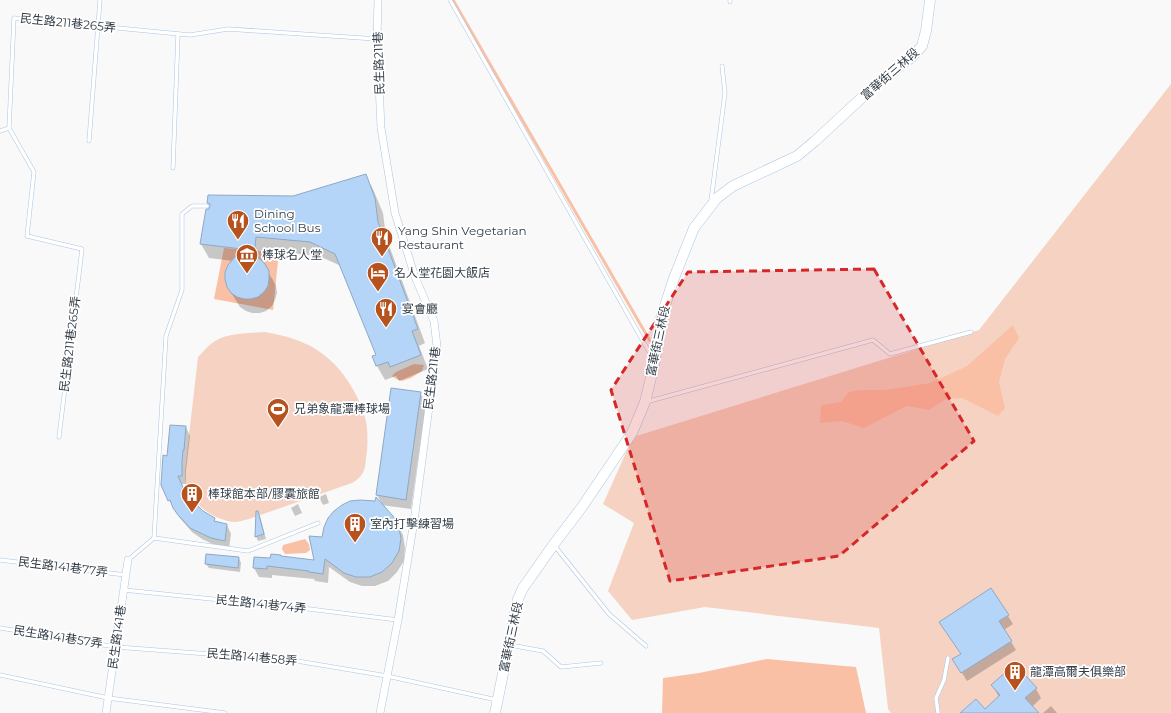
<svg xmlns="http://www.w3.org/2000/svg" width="1171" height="713" font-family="Montserrat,'Noto Sans TC',sans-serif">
  <rect width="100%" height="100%" fill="#f9f9f9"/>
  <g fill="#f6d2c3">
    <polygon points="1171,84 1171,713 891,713 888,709 879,628 705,607 632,620 608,591 634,523 603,504 633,437 979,330"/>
    <path d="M265,332C286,336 307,341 324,355C344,370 360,397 366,421C368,433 368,446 366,458C365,470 364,476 352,483L249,519C244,520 238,522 234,522C215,520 194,506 187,488C185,483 185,476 185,470L198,357C204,351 209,344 217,340C229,333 251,333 265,332Z"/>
  </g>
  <g fill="#fac0a6">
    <polygon points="224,248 270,252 269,259 278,261 273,310 214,299"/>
    <polygon points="1013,325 1019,338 1005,359 999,382 1005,408 998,416 962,398 946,399 929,410 907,406 864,428 842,421 820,423 821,405 841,402 849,392 860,390 885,390 930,383 967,366"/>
    <polygon points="414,364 424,365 422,371 411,378 402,381 396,379 392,376 396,372"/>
    <polygon points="305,539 309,544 310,550 306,553 285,554 282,549 283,545"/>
    <polygon points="767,659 856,667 866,713 662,713 663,678 699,673"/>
  </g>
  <g fill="#0003">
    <polygon points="365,175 373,189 383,213 386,237 425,343 419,346 428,369 399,381 396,376 385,380 377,366 373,357 378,355 341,266 319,256 264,251 262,263 273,280 276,286 277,293 275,300 272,306 266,311 260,313 252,313 246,311 240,307 227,286 233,261 209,258 201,244 207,210 210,209 211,207 208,203 293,197"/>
    <polygon points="420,393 426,403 411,509 381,505 392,516 403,535 405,548 404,561 397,572 388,581 375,586 362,586 350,582 329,567 328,583 315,581 314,579 272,575 272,578 259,577 254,568 271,559 282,557 316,561 323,538 382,504 377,495"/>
    <polygon points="186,427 190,436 186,471 186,484 182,484 191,505 214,519 216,522 227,525 231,534 229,549 221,548 202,539 192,532 179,517 169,500 168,457"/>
    <polygon points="326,494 329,503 323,505 319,497"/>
    <polygon points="298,504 302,513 295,516 291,508"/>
    <polygon points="257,512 260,516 266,539 258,541 256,536"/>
    <polygon points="239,558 241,563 240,572 209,568 206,564"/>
    <polygon points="991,589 1013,624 1004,630 1016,650 967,681 959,668 962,654"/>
    <polygon points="992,685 1036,689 1041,698 1032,707 1038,713 961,713 985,710 999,697"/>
    <polygon points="1051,706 1057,713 1043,713"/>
  </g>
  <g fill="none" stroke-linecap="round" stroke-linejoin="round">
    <polyline stroke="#fac0a6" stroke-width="3" points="453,0 650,341"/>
  </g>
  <g fill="#b4d5f8" stroke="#8ea8c4">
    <polygon points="366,174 375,198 378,222 418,329 412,331 421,355 390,367 388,362 376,366 372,356 376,355 335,254 310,242 256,237 254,256 260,259 265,264 269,271 269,279 268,286 264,292 258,297 251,299 244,299 237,297 231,293 227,287 225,279 225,272 228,265 242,249 200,244 206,209 209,209 210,206 210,204 207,203 208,195 293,196"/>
    <polygon points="391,388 421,392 406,500 376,495"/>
    <polygon points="170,425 186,426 184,450 183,450 182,462 182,476 178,476 185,492 191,504 193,501 203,511 215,518 214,521 227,524 225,541 211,538 190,528 178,515 173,508 170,500 168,501 161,485 163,455 167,456"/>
    <polygon points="376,497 393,516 398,524 401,538 399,551 392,563 382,572 370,577 356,577 344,573 325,559 323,574 309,572 309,571 267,566 267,569 253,568 254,557 270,558 271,554 281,555 281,556 314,560 309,536 322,537 324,527 328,518 334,511 342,505 350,501 360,500 375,501"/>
    <polygon points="256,511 258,511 264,534 255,537"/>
    <polygon points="206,554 239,557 238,568 205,564"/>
    <polygon points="991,588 1009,615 999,621 1012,641 961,673 952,659 961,654 939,622"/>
    <polygon points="1015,664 1037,688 1025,698 1039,713 960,713 976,699 985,709 1000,695 991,685"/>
  </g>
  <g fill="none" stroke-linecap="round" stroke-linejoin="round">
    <g stroke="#abc6e2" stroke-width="4.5">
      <g id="lane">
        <polyline points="450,0 652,357"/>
        <polyline points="730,2 730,0"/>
        <polyline points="0,131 9,128"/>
        <polyline points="89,141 100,0"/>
        <polyline points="173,168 178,34"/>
        <polyline points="711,201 725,93 722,66"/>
        <polyline points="646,402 873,340 890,354 971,332"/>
        <polyline points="59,437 82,249 27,236 34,172 9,128 14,18 190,35 228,29 377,39"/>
        <polyline points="154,538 166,336 182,290 182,214 192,206 207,206"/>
        <polyline points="554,545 609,614 646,646"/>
        <polyline points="0,560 126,575"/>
        <polyline points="128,560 154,538 248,551 318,523"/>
        <polyline points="124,590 301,608 398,620"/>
        <polyline points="0,628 116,647 291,660 387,676 497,700"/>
        <polyline points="510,645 543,651 561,667 601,663"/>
        <polyline points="0,675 108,698 225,713"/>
        <polyline points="938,713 936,698 944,680 948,658"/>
      </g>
    </g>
    <g stroke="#abc6e2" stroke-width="8">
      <g id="street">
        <polyline points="378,0 377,39 381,128 395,213 415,277 434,321 437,346 414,521 398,620 380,713"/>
        <polyline points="106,713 128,560"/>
      </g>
    </g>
    <g stroke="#abc6e2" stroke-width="11">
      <polyline id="secondary" points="495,713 518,599 523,588 554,544 582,507 632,433 645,402 655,361 660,321 674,278 694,228 717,198 733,186 797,156 815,141 881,80 912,57 922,46 926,31 930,0"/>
    </g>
    <use href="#lane" stroke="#fff" stroke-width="3.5"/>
    <use href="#street" stroke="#fff" stroke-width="7"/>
    <use href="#secondary" stroke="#fff" stroke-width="10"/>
  </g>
  <path fill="#d62828" fill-opacity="0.2" stroke="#d62828" stroke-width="3" stroke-dasharray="8 5" stroke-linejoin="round" d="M874,269L974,441L839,556L670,581L611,390L688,272Z"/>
  <defs>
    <g id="restaurant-pin" transform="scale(1.15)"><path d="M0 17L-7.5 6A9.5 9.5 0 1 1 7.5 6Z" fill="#b6521d" stroke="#fff"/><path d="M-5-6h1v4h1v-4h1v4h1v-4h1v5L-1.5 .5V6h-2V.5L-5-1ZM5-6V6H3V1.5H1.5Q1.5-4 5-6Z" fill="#fff"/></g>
    <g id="museum-pin" transform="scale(1.15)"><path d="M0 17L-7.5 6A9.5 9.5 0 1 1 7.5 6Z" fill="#b6521d" stroke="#fff"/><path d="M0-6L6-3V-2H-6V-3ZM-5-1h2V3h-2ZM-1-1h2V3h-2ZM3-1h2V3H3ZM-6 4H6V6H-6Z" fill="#fff"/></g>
    <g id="hotel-pin" transform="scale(1.15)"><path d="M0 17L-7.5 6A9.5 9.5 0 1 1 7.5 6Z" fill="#b6521d" stroke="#fff"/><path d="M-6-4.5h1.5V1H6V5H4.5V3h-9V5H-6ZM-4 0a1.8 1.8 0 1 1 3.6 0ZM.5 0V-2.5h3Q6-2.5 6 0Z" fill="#fff"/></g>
    <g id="stadium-pin" transform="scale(1.15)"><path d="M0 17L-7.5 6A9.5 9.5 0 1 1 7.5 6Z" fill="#b6521d" stroke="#fff"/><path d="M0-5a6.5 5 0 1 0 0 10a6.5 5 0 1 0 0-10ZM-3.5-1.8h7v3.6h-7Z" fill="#fff"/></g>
    <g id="building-pin" transform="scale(1.15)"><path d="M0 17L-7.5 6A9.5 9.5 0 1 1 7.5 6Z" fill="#b6521d" stroke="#fff"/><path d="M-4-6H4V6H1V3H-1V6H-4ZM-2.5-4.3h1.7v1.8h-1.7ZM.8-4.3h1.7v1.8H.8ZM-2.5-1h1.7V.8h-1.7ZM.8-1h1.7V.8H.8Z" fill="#fff"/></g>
  </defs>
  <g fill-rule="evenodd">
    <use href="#restaurant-pin" x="238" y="221"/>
    <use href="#restaurant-pin" x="382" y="238"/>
    <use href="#museum-pin" x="247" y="255"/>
    <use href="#hotel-pin" x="378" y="273"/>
    <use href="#restaurant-pin" x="386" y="309"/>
    <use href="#stadium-pin" x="278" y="409"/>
    <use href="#building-pin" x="192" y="494"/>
    <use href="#building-pin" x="355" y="524"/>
    <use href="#building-pin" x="1015" y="672"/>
  </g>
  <g text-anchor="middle" stroke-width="3.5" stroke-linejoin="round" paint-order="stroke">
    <g font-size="12" fill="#323d48" stroke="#fff">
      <text transform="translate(68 23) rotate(6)" y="4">民生路211巷265弄</text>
      <text transform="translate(379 63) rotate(-92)" y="4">民生路211巷</text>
      <text transform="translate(890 74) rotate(-41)" y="4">富華街三林段</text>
      <text transform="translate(658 341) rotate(-78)" y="4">富華街三林段</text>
      <text transform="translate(70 344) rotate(-83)" y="4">民生路211巷265弄</text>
      <text transform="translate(432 378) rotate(-83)" y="4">民生路211巷</text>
      <text transform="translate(63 567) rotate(7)" y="4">民生路141巷77弄</text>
      <text transform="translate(261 604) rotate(6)" y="4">民生路141巷74弄</text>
      <text transform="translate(58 637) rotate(9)" y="4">民生路141巷57弄</text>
      <text transform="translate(117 637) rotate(-82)" y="4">民生路141巷</text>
      <text transform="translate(511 637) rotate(-78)" y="4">富華街三林段</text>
      <text transform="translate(252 657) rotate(5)" y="4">民生路141巷58弄</text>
    </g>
    <g font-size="12" fill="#323d48" stroke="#fff" text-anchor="start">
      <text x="254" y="218">Dining<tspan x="254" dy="14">School Bus</tspan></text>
      <text x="398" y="235">Yang Shin Vegetarian<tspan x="398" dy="14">Restaurant</tspan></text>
      <text x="262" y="259">棒球名人堂</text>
      <text x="394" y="277">名人堂花園大飯店</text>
      <text x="402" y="313">宴會廳</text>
      <text x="294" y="413">兄弟象龍潭棒球場</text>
      <text x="208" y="498">棒球館本部/膠囊旅館</text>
      <text x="370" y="528">室內打擊練習場</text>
      <text x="1030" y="676">龍潭高爾夫俱樂部</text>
    </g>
  </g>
</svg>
